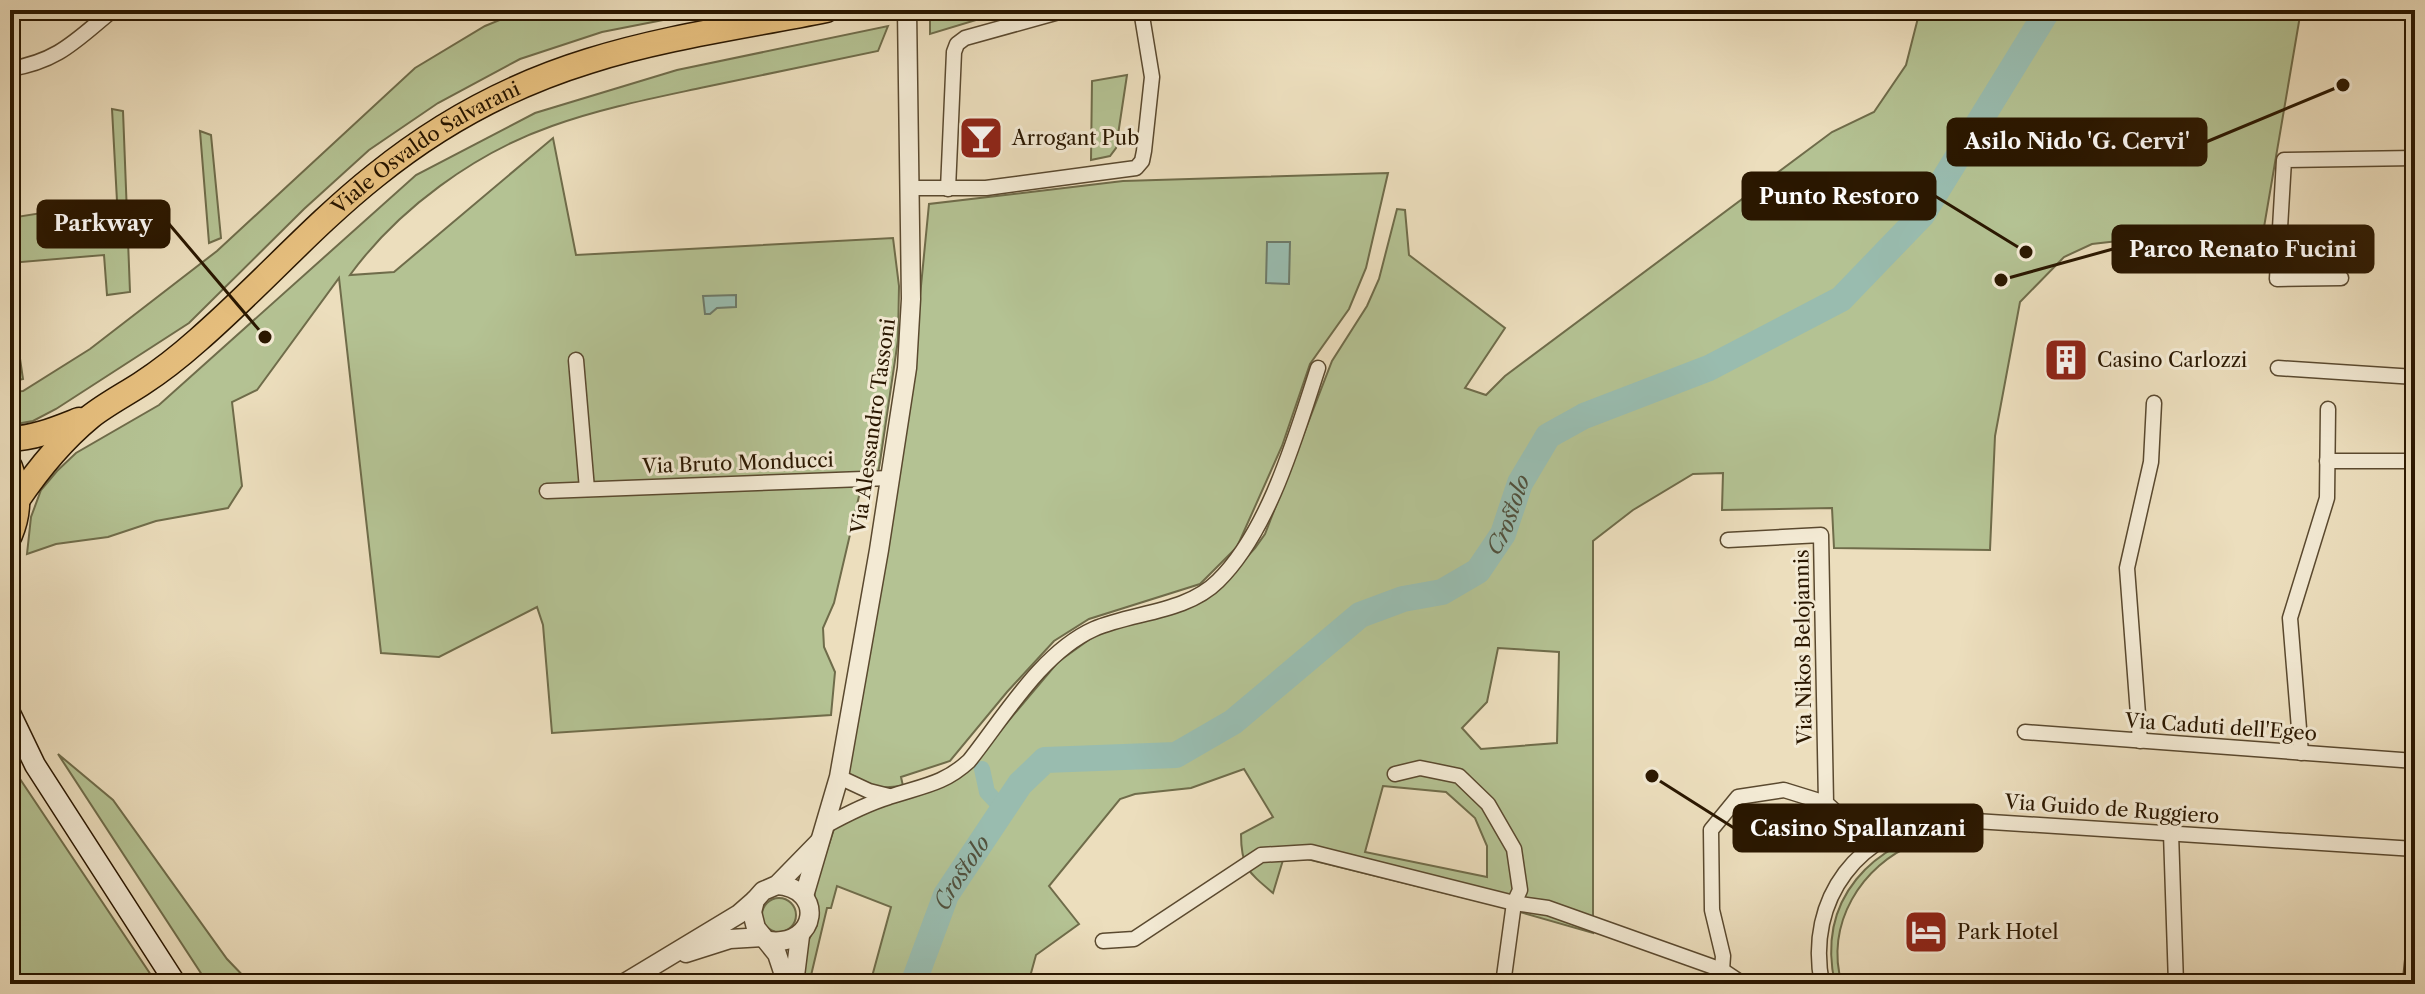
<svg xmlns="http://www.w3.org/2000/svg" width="2425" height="994" font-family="'Libre Caslon Text',serif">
  <rect width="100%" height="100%" fill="#ecdebd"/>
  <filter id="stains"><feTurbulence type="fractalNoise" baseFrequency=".0025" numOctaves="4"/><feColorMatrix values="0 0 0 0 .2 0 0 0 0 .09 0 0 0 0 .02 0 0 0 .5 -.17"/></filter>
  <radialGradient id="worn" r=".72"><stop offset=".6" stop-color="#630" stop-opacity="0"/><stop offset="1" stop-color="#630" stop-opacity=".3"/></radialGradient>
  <g fill="#b4c293" stroke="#6f6c4a" stroke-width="2" fill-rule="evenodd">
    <polygon points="524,10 714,10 602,32 520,59 438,103 369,150 304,209 189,323 56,409 33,421 10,425 10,392 23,391 90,349 217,251 415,68 485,26"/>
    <polygon points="930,10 1009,10 930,34"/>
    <path d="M1920,10H2301L2262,239L2153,237L2092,244L2064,257L2020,302L1995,436L1990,550L1834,548L1832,508L1722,510L1723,473L1693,474L1633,510L1593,541V933L1506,908L1307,859L1283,860L1273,893C1248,872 1241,867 1241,834L1273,817L1244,769L1191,788L1135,794L1120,799L1049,886L1079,924L1036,955L1028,984H870L891,907L837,886L831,908H827L809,984H802L805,946L817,925L814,889L834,829L853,816L967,770L1058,662L1097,634L1216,591L1255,548L1265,534L1332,361L1367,306L1379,279L1397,209L1405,210L1409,255L1505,328L1465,388L1486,395L1505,376L1832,132L1874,112L1906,65ZM1498,648L1559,652L1557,743L1481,749L1462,728L1487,702ZM1383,786L1446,792L1475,818L1487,846V877L1365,852Z"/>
    <path d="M888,26L878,51C820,63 763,75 705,87C654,98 602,108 552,126C475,153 398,209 350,275L394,272L553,138L576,255L893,238L899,286L898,340L880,462L877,479H863L834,603L823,628L824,647L835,672L831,715L552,733L543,625L537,607L439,657L381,653L339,278L257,390L232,402L242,486L228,508L156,521L108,537L56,544L27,554L31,517L41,490L57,471L76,453L159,405L416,175L535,113L677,70Z"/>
    <polygon points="1127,75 1116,148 1110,156 1091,160 1092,81"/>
    <polygon points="112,109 123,111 130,292 107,295 104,255 10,263 10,218 117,201"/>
    <polygon points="200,131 211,135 221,238 209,243"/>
    <polygon points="1388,173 1366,268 1349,309 1310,364 1282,446 1237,547 1200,584 1089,619 1054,641 1007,692 950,761 901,777 903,786 877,788 847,773 916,337 929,204 1123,181"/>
    <polygon points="10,291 23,379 10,382"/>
    <polygon points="58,754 113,800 227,959 251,984 208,984"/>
    <polygon points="10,764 157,984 10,984"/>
    <path d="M1952,827L1979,830V834C1958,834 1936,836 1917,843C1861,864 1824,926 1842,984H1835C1816,899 1872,842 1952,827Z"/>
    <circle cx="779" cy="915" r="17"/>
  </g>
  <g fill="#99bcaf" stroke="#6d7a69" stroke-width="2">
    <polygon points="1267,242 1290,242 1289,284 1266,283"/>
    <polygon points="736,295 736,307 717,308 710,314 705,314 703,296"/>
  </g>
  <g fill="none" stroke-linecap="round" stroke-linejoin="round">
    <polyline stroke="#99bcaf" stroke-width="16" points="982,769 987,792 1003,809"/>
    <path stroke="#99bcaf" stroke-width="26" id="s1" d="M913,984L946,895L1020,784L1045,760L1176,755L1233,722L1360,615L1403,599L1442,592L1478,571L1503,534L1520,483L1548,436L1584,416L1709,368L1841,299L1922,215L2048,10"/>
    <g stroke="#5a492f" stroke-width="17">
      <g id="minor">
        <path d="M10,69C59,61 76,40 113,10"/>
        <polyline points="910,188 986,188 1136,168 1142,161 1144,151 1152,77 1141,10"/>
        <polyline points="948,189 954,52 957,44 965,38 1066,10"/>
        <polyline points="2341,278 2277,279 2284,160 2415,158"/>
        <polyline points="576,360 587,489"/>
        <polyline points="2278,368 2415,377"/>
        <polyline points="2327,461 2415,461"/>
        <polyline points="547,491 890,478"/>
        <polyline points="1728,540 1821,535 1826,803 1872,845"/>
        <polyline points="2025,732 2415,761"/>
        <polyline points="2140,741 2127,568 2151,462 2154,403"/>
        <polyline points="2301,753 2290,618 2327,498 2328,409"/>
        <polyline points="1395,774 1420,768 1459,776 1488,804 1514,849 1520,890 1514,903 1503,984"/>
        <polyline points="839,777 869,791 889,796"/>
        <path d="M825,826C845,815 866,804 889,797C921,786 943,785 969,761C1004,717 1042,652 1094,629C1133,612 1186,613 1218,581C1269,531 1296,435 1318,368"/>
        <polyline points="2171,833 2176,984"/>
        <polyline points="1103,941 1134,939 1261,855 1311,852 1514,903 1548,908 1722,970 1743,984"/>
        <polyline points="1722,970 1723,956 1712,910 1711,830 1738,797 1784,790 1826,803"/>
        <path d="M1822,984C1805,898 1860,829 1944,819L2415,849"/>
        <polyline points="2410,984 2415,935"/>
      </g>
    </g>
    <g stroke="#5a492f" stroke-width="21">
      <g id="tertiary">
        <polyline points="804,896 839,777 879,550 907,368 911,299 907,10"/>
        <path d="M769,941C818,947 825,888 777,885"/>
        <polyline points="686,953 730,939 763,937"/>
        <polyline points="623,984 739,914 755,900"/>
        <polyline points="787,984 777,954 756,928 752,912 755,900 763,891 777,885 819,842"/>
        <polyline points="794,984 800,936"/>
      </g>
    </g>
    <g stroke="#2a1700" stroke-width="23">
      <polyline id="secondary" points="10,713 35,765 176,984"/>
    </g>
    <g stroke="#2a1700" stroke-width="27">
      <g id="primary">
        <path d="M10,439C35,438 56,429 79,420"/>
        <path d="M10,467C19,491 20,511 10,535"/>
        <path id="s2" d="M18,499C39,468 61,441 90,417C105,405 124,395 141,384C161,371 180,356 198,340C259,287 313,225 376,175C439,124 511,85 589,61C665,37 747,26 826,10"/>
      </g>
    </g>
    <use href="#minor" stroke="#f3ead4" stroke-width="14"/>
    <use href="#tertiary" stroke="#f3ead4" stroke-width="18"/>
    <use href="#secondary" stroke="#f3ead4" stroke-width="20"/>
    <use href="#primary" stroke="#e6bf7e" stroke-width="24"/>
  </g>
  <defs>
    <g id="bar-square" transform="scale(2.3)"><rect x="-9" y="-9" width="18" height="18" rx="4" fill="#8f2418" stroke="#f3ead4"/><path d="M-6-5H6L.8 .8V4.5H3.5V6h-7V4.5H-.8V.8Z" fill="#fff"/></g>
    <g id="building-square" transform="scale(2.3)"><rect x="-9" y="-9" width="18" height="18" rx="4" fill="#8f2418" stroke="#f3ead4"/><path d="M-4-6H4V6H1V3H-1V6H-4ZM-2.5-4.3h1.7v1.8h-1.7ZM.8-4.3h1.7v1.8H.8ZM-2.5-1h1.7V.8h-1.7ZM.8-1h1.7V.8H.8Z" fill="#fff"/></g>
    <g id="hotel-square" transform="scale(2.3)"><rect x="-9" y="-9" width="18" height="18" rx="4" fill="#8f2418" stroke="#f3ead4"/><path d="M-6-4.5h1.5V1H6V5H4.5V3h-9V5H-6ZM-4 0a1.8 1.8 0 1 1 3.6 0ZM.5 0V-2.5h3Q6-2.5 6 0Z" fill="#fff"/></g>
  </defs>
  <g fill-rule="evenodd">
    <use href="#bar-square" x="981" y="138"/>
    <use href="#building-square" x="2066" y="360"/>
    <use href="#hotel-square" x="1926" y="932"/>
  </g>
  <g text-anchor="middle" stroke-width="6" stroke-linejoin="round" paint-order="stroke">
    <g font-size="20" fill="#2a1700" stroke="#f3ead4" text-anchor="start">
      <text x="1012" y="145">Arrogant Pub</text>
      <text x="2097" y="367">Casino Carlozzi</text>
      <text x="1957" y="939">Park Hotel</text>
    </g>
    <g font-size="20" fill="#2a1700" stroke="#f3ead4">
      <text dy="7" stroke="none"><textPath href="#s2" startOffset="542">Viale Osvaldo Salvarani</textPath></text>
      <text transform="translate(873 426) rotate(-82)" y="7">Via Alessandro Tassoni</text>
      <text transform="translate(738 463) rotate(-2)" y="7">Via Bruto Monducci</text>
      <text transform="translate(1803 647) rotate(-91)" y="7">Via Nikos Belojannis</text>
      <text transform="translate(2221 727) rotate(4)" y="7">Via Caduti dell'Egeo</text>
      <text transform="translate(2112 809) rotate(4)" y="7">Via Guido de Ruggiero</text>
    </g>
    <g font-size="22" font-style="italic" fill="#51513d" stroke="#f3ead4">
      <text dy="8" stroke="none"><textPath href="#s1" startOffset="818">Crostolo</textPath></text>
      <text dy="8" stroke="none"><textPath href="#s1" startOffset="122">Crostolo</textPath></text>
    </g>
  </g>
  <path fill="none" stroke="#2a1700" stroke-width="3" d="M2343 85L2206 142M2026 252L1935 196M265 337L169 224M2001 280L2113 249M1652 776L1734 828"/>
  <g fill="#2a1700" stroke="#f3ead4" stroke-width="3">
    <circle cx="2343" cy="85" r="8"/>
    <circle cx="2026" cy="252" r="8"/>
    <circle cx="265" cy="337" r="8"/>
    <circle cx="2001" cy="280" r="8"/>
    <circle cx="1652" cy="776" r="8"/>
  </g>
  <g fill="#2a1700" stroke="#2a1700" stroke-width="3">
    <rect x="1948" y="119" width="258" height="46" rx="8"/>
    <rect x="1743" y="173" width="192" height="46" rx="8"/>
    <rect x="38" y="201" width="131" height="46" rx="8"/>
    <rect x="2113" y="226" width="260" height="46" rx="8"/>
    <rect x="1734" y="805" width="248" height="46" rx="8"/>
  </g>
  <g font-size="22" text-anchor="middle" font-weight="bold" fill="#fff">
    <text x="2077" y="149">Asilo Nido 'G. Cervi'</text>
    <text x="1839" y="204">Punto Restoro</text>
    <text x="103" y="231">Parkway</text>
    <text x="2243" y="257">Parco Renato Fucini</text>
    <text x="1858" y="836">Casino Spallanzani</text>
  </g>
  <rect width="2425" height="994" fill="none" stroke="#ecdebd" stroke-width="40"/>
  <rect x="12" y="12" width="2401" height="970" fill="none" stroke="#2a1700" stroke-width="4"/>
  <rect x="20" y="20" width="2385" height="954" fill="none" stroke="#2a1700" stroke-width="2"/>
  <rect width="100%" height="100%" filter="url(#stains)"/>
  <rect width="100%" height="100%" fill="url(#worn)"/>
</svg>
